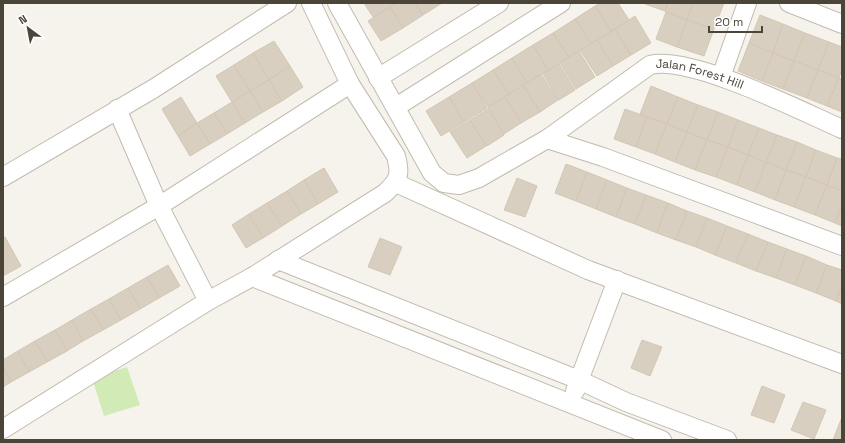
<svg xmlns="http://www.w3.org/2000/svg" width="845" height="443" font-family="'Space Grotesk',sans-serif">
  <rect width="100%" height="100%" fill="#f6f3ec"/>
  <polygon fill="#d2eab5" points="127,367 140,405 104,416 92,378"/>
  <g fill="#d8cfc1" stroke="#d3c7b4">
    <polygon points="364,3 394,3 395,4 373,17"/>
    <polygon points="396,3 415,3 423,15 403,28 390,7"/>
    <polygon points="415,3 442,3 423,15"/>
    <polygon points="601,3 618,3 629,20 611,31 595,6"/>
    <polygon points="646,3 668,3 665,11 645,4"/>
    <polygon points="668,3 693,3 687,20 665,11"/>
    <polygon points="693,3 724,3 714,29 687,20"/>
    <polygon points="595,6 611,31 591,44 575,19"/>
    <polygon points="390,7 403,28 381,41 368,21"/>
    <polygon points="666,12 687,20 677,47 656,39"/>
    <polygon points="760,15 783,24 773,53 749,43"/>
    <polygon points="635,16 651,43 631,55 615,29"/>
    <polygon points="575,19 591,44 569,57 553,33"/>
    <polygon points="687,20 714,29 704,56 677,47"/>
    <polygon points="783,24 805,33 794,61 773,53"/>
    <polygon points="615,29 631,55 613,66 597,40"/>
    <polygon points="553,33 569,57 548,70 533,45"/>
    <polygon points="805,33 829,42 818,70 794,61"/>
    <polygon points="597,40 613,66 597,76 580,50"/>
    <polygon points="274,41 290,66 269,80 253,53"/>
    <polygon points="829,42 842,47 842,69 839,78 818,70"/>
    <polygon points="749,43 773,53 762,81 738,71"/>
    <polygon points="533,45 548,70 527,83 512,58"/>
    <polygon points="579,51 595,77 576,89 560,63"/>
    <polygon points="253,53 269,80 250,91 234,65"/>
    <polygon points="773,53 794,61 783,89 762,81"/>
    <polygon points="512,58 527,83 509,94 493,70"/>
    <polygon points="794,61 818,70 807,98 783,89"/>
    <polygon points="559,64 575,90 559,100 543,74"/>
    <polygon points="234,65 250,91 232,102 216,76"/>
    <polygon points="290,66 303,87 282,101 269,80"/>
    <polygon points="493,70 509,94 488,107 472,83"/>
    <polygon points="818,70 839,78 827,106 807,98"/>
    <polygon points="541,74 558,100 540,112 523,85"/>
    <polygon points="839,78 842,79 842,112 827,106"/>
    <polygon points="269,80 282,101 263,112 250,91"/>
    <polygon points="472,83 487,108 464,122 449,97"/>
    <polygon points="523,85 540,112 521,123 505,97"/>
    <polygon points="651,86 678,97 667,124 640,114"/>
    <polygon points="250,91 263,112 245,123 232,102"/>
    <polygon points="181,97 197,123 178,136 162,109"/>
    <polygon points="449,97 464,122 441,136 426,111"/>
    <polygon points="505,97 521,123 504,134 488,107"/>
    <polygon points="678,97 698,105 687,132 667,124"/>
    <polygon points="232,102 245,123 227,134 214,113"/>
    <polygon points="698,105 718,112 707,140 687,132"/>
    <polygon points="488,109 504,135 487,146 470,120"/>
    <polygon points="625,109 647,117 636,147 614,139"/>
    <polygon points="718,112 738,120 728,147 707,140"/>
    <polygon points="214,113 227,134 210,144 197,123"/>
    <polygon points="647,117 667,124 655,154 636,147"/>
    <polygon points="470,120 486,146 467,158 450,132"/>
    <polygon points="738,120 759,128 748,155 728,147"/>
    <polygon points="197,123 210,144 190,156 178,136"/>
    <polygon points="667,124 687,132 675,162 655,154"/>
    <polygon points="759,128 777,135 766,162 748,155"/>
    <polygon points="687,132 707,140 695,170 675,162"/>
    <polygon points="777,135 797,142 786,170 766,162"/>
    <polygon points="707,140 728,147 716,177 695,170"/>
    <polygon points="797,142 816,150 806,177 786,170"/>
    <polygon points="728,147 748,155 737,185 716,177"/>
    <polygon points="816,150 837,158 827,185 806,177"/>
    <polygon points="748,155 766,162 755,192 737,185"/>
    <polygon points="837,158 842,159 842,191 827,185"/>
    <polygon points="766,162 786,170 775,200 755,192"/>
    <polygon points="566,164 587,172 576,201 555,193"/>
    <polygon points="324,168 338,192 318,204 304,180"/>
    <polygon points="786,170 806,177 794,207 775,200"/>
    <polygon points="587,172 607,180 596,209 576,201"/>
    <polygon points="806,177 827,185 815,215 794,207"/>
    <polygon points="517,178 537,186 525,217 504,210"/>
    <polygon points="304,180 318,204 301,214 287,191"/>
    <polygon points="607,180 627,188 616,217 596,209"/>
    <polygon points="827,185 842,191 842,205 835,223 815,215"/>
    <polygon points="627,188 646,195 635,224 616,217"/>
    <polygon points="287,191 301,214 282,226 267,203"/>
    <polygon points="646,195 668,203 657,233 635,224"/>
    <polygon points="267,203 282,226 263,238 249,214"/>
    <polygon points="668,203 687,211 676,240 657,233"/>
    <polygon points="842,205 842,226 835,223"/>
    <polygon points="687,211 707,218 696,247 676,240"/>
    <polygon points="249,214 263,238 246,248 232,225"/>
    <polygon points="707,218 727,226 715,255 696,247"/>
    <polygon points="727,226 748,234 736,263 715,255"/>
    <polygon points="748,234 768,242 756,271 736,263"/>
    <polygon points="5,237 21,266 3,276 3,238"/>
    <polygon points="380,238 402,247 390,275 368,267"/>
    <polygon points="768,242 787,249 776,278 756,271"/>
    <polygon points="787,249 806,256 795,285 776,278"/>
    <polygon points="806,256 827,265 816,293 795,285"/>
    <polygon points="168,265 180,286 159,298 147,277"/>
    <polygon points="827,265 842,270 842,285 836,301 816,293"/>
    <polygon points="147,277 159,298 140,309 128,288"/>
    <polygon points="842,285 842,304 836,301"/>
    <polygon points="128,288 140,309 121,320 109,299"/>
    <polygon points="109,299 121,320 103,330 91,309"/>
    <polygon points="91,309 103,330 83,341 72,320"/>
    <polygon points="72,320 83,341 67,351 55,330"/>
    <polygon points="55,330 67,351 47,362 35,341"/>
    <polygon points="642,340 662,347 650,376 631,368"/>
    <polygon points="35,341 47,362 29,372 18,351"/>
    <polygon points="18,351 29,372 11,382 3,368 3,360"/>
    <polygon points="3,368 11,382 3,387"/>
    <polygon points="762,386 785,395 774,423 751,415"/>
    <polygon points="803,402 826,410 814,439 791,430"/>
    <polygon points="842,417 842,440 833,440"/>
  </g>
  <g fill="none" stroke-linecap="round" stroke-linejoin="round">
    <g stroke="#c2bbae" stroke-width="20">
      <g id="minor">
        <path id="s1" d="M337,3L432,173L444,183L459,185L479,178L547,139L650,65C691,55 801,111 842,129"/>
        <polyline points="789,3 842,24"/>
        <polyline points="721,77 747,3"/>
        <polyline points="378,78 499,3"/>
        <polyline points="396,107 561,3"/>
        <polyline points="117,109 159,206 208,301"/>
        <polyline points="547,139 603,157 842,246"/>
        <polyline points="3,177 153,89 287,3"/>
        <polyline points="396,183 588,270 842,364"/>
        <polyline points="278,260 579,380 626,402 727,440"/>
        <polyline points="252,277 662,440"/>
        <polyline points="3,297 159,206 350,84"/>
        <polyline points="575,391 617,280"/>
        <path d="M3,429L208,301L252,277L385,193C399,180 401,175 396,156L350,84L311,3"/>
      </g>
    </g>
    <use href="#minor" stroke="#fff" stroke-width="18"/>
  </g>
  <g text-anchor="middle" stroke-width="3.5" stroke-linejoin="round" paint-order="stroke">
    <g font-size="12" fill="#4b4439" stroke="#fff">
      <text dy="4" stroke="none"><textPath href="#s1" startOffset="503">Jalan Forest Hill</textPath></text>
    </g>
  </g>
  <rect width="845" height="443" fill="none" stroke="#4b4439" stroke-width="8"/>
  <g transform="translate(28 28) rotate(328)" stroke="#ffffff" stroke-width="3" paint-order="stroke">
  <path d="M0-3L7 15L0 10L-7 15Z" fill="#4b4439"/>
  <text y="-6" font-size="11" font-weight="bold" text-anchor="middle" fill="#4b4439">N</text>
  </g>
  <path d="M709 26v6h53v-6" fill="none" stroke="#4b4439" stroke-width="2"/>
  <text x="715" y="26" font-size="12" fill="#4b4439" stroke="#ffffff" stroke-width="3" paint-order="stroke">20 m</text>
</svg>
